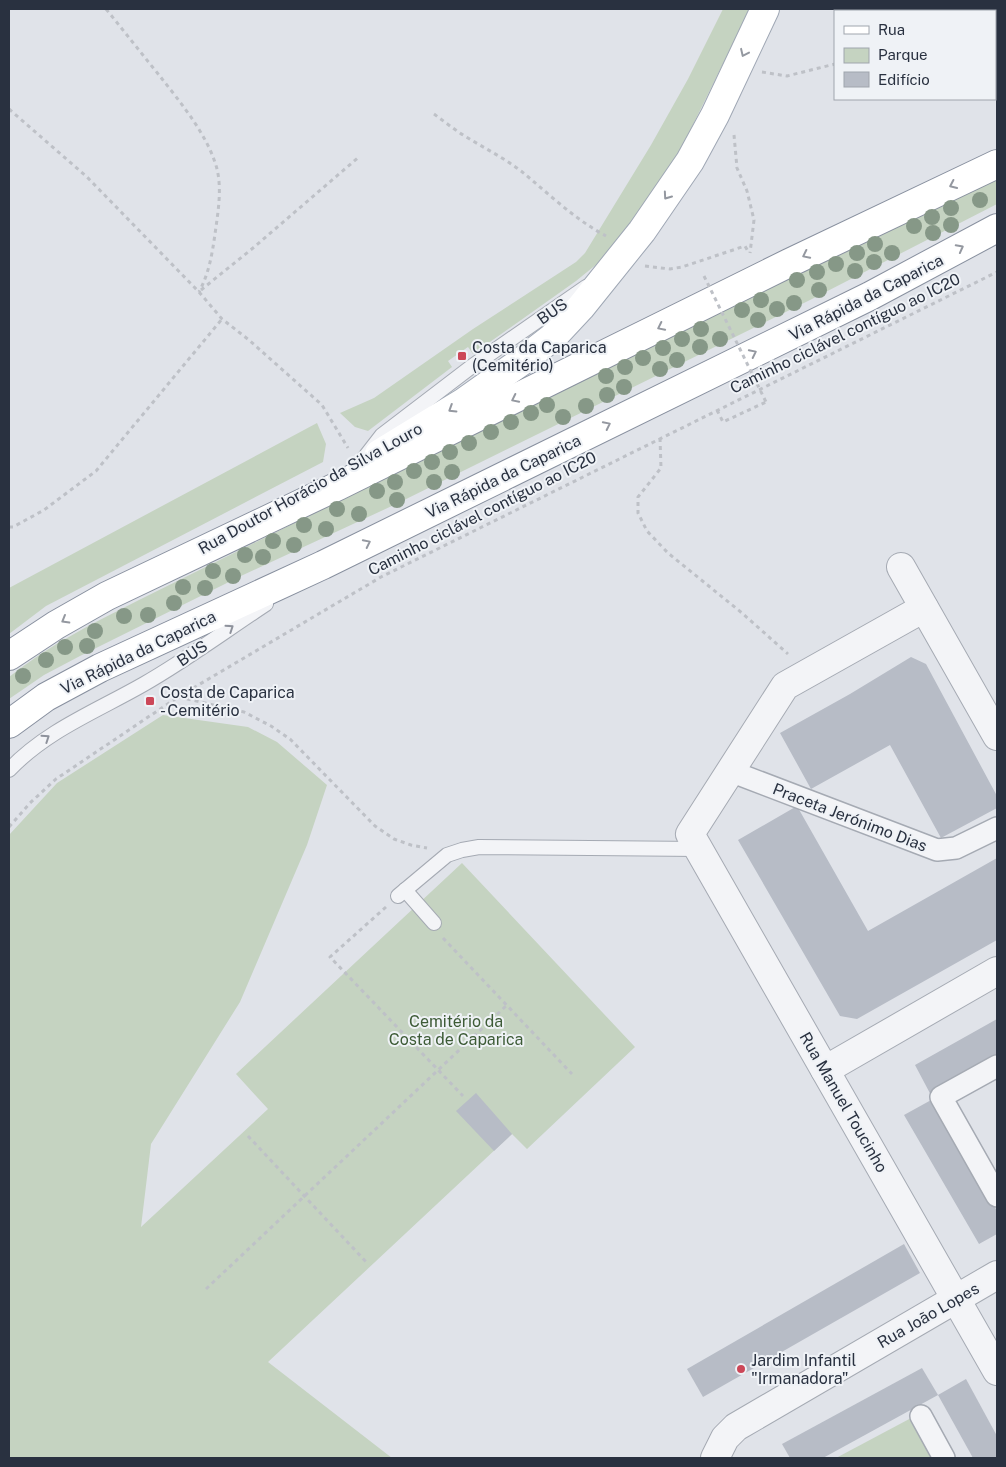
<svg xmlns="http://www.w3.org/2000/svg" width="1006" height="1467" font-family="'Public Sans',sans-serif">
  <rect width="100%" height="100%" fill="#e0e3e9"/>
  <g fill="#c5d3c1">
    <polygon points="723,9 750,9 676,159 614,250 576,281 473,354 468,347 448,361 452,367 368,431 355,427 340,413 374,398 473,329 576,262 585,253 651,145 688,79"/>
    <path d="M997,179V204L812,299L394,505L243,575L80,656L44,675L9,699V677C49,645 95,622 141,599L742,301Z"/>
    <polygon points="317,423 326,444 323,462 46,606 9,634 9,588"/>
    <polygon points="163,715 248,727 277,742 327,785 307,845 240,1002 151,1144 141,1227 268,1109 236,1074 462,863 635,1047 527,1149 512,1134 268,1362 392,1458 9,1458 9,835 57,783"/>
    <polygon points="913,1417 936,1458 836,1458"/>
  </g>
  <g fill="#b7bcc6">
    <polygon points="911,657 926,664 997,796 997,808 941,838 890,745 811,789 780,733 850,694"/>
    <polygon points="797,806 868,931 997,858 997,940 857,1019 840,1016 738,840"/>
    <polygon points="997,1019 997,1063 933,1099 997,1211 997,1234 979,1244 904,1115 933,1099 915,1065"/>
    <polygon points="476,1093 512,1134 494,1151 456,1111"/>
    <polygon points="904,1244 920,1273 703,1397 687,1369"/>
    <polygon points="922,1368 938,1395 823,1458 790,1458 782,1444"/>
    <polygon points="966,1379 997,1436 997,1458 973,1458 938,1395"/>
  </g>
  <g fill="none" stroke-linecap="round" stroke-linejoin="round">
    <g stroke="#a5aab3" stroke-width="16">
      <g id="service">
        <polyline points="358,466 382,435 471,367 586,287"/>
        <path d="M9,770C47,730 97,711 144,684C186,660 225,631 266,604"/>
        <polyline points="405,890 434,923"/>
        <polyline points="398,896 447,855 462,850 479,847 699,849"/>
      </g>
    </g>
    <g stroke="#a5aab3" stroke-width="24">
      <g id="pedestrian">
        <polyline points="730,771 937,850 956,848 997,828"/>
        <polyline points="997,1066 941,1097 997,1196"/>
        <polyline points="921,1416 944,1458"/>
      </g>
    </g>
    <g stroke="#a5aab3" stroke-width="30">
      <g id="minor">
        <polyline points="901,567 997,736"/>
        <polyline points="924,608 785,686 690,834 997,1371"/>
        <polyline points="825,1070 997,971"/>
        <polyline points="715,1458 725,1438 736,1427 997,1275"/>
      </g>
    </g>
    <g stroke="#9fa7b4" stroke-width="30">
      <polyline id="primary" points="379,454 464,402 522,361 553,337 581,307 642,231 690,161 715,115 765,9"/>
    </g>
    <g stroke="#88909f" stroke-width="30">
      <g id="trunk">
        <polyline points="9,656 56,625 107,596 338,486 789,263 997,164"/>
        <polyline points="9,724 46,697 100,668 323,565 870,296 997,228"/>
      </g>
    </g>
    <g stroke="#bec1c7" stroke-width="3" stroke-dasharray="4 4" stroke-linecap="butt">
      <path d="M106,9C124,31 141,53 159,75C180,102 208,135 217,169C222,190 218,212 215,234C212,255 209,273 199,292"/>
      <polyline points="978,11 983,9"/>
      <polyline points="762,72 787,76 835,64"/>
      <polyline points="9,109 87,177 199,292 222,319 249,340 322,405 348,448"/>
      <path d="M434,114C445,122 456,131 468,138C486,149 504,158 521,171C548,193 574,219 606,236"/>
      <polyline points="734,135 737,168 747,191 754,220 750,253"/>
      <polyline points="645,266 670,269 682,267 745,246 749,253"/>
      <polyline points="201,290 253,248 360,156"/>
      <polyline points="717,410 723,422 766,402"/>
      <polyline points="660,438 661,468 638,497 638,513 647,531 668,553 742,613 788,654"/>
      <polyline points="9,527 13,527 44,510 96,471 222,319"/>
      <polyline points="179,697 244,712 271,726 290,739 375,826 394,839 411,845 427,848"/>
      <polyline points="9,827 30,803 56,779 178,697 381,577 997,272"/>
      <polyline points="386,907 330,957 463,1096"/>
      <polyline points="443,938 572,1074"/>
      <polyline points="248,1136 368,1264"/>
      <polyline points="206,1289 507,1005"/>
    </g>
    <use href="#service" stroke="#f3f4f7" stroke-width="14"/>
    <use href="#pedestrian" stroke="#f3f4f7" stroke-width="21"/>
    <use href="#minor" stroke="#f3f4f7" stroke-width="28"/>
    <use href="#primary" stroke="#fff" stroke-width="28"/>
    <use href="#trunk" stroke="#fff" stroke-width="28"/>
    <polyline stroke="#bec1c7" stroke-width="3" stroke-dasharray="4 4" stroke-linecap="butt" points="704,276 766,402"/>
  </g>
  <g fill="#869887">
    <circle cx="980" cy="200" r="8"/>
    <circle cx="951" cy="208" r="8"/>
    <circle cx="932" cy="217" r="8"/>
    <circle cx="951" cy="225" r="8"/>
    <circle cx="914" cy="226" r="8"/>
    <circle cx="933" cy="233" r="8"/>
    <circle cx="875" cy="244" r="8"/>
    <circle cx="857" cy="253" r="8"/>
    <circle cx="892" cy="253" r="8"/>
    <circle cx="874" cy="262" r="8"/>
    <circle cx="836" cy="264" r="8"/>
    <circle cx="855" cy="271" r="8"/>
    <circle cx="817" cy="272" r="8"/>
    <circle cx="797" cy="280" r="8"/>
    <circle cx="819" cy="290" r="8"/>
    <circle cx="761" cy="300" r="8"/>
    <circle cx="794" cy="303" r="8"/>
    <circle cx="777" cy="309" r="8"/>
    <circle cx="742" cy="310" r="8"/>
    <circle cx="758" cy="320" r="8"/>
    <circle cx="701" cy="329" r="8"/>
    <circle cx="682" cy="339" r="8"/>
    <circle cx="720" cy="339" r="8"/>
    <circle cx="700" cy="347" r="8"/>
    <circle cx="663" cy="348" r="8"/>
    <circle cx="643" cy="358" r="8"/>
    <circle cx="677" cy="360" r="8"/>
    <circle cx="625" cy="367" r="8"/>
    <circle cx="660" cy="369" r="8"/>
    <circle cx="606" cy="376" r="8"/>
    <circle cx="624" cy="387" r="8"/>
    <circle cx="607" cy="395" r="8"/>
    <circle cx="547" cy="405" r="8"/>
    <circle cx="586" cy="406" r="8"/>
    <circle cx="531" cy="413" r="8"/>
    <circle cx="563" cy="417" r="8"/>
    <circle cx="511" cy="422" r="8"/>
    <circle cx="491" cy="432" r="8"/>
    <circle cx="469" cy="443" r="8"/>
    <circle cx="450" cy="452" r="8"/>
    <circle cx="432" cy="462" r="8"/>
    <circle cx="414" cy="471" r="8"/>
    <circle cx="452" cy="472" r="8"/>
    <circle cx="395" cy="482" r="8"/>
    <circle cx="434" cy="482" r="8"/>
    <circle cx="377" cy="491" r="8"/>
    <circle cx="397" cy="500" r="8"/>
    <circle cx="337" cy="509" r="8"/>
    <circle cx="359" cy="514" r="8"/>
    <circle cx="304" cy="525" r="8"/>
    <circle cx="326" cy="529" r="8"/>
    <circle cx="273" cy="541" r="8"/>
    <circle cx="294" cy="545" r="8"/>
    <circle cx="245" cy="555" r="8"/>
    <circle cx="263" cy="557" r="8"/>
    <circle cx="213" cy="571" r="8"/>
    <circle cx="233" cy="576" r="8"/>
    <circle cx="183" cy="587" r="8"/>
    <circle cx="205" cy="588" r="8"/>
    <circle cx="174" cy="603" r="8"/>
    <circle cx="148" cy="615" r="8"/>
    <circle cx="124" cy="616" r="8"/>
    <circle cx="95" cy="631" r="8"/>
    <circle cx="87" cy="646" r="8"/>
    <circle cx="65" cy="647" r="8"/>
    <circle cx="46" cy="660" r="8"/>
    <circle cx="23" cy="676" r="8"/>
  </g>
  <defs><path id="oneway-chevron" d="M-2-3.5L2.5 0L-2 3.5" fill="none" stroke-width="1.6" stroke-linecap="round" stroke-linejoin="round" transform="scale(1.25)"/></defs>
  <g stroke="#9498a0">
    <use href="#oneway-chevron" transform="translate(744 53) rotate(115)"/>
    <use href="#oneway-chevron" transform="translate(953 185) rotate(155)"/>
    <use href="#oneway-chevron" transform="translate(667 196) rotate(125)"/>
    <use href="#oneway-chevron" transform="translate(960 248) rotate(-28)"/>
    <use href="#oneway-chevron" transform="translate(806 255) rotate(154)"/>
    <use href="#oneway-chevron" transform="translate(661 327) rotate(154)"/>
    <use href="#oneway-chevron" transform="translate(753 353) rotate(-26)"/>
    <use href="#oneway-chevron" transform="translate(515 399) rotate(154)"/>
    <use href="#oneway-chevron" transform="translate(452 409) rotate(148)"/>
    <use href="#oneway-chevron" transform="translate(607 425) rotate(-26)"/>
    <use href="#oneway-chevron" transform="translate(367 543) rotate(-26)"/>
    <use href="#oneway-chevron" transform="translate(65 620) rotate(150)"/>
  </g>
  <g stroke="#8e929c">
    <use href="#oneway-chevron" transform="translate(230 628) rotate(-34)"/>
    <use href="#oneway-chevron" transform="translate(46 738) rotate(-34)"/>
  </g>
  <g fill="#cc4758" stroke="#eff2f6" stroke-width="2">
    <rect x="457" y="351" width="10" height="10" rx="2.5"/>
    <rect x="145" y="696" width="10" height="10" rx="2.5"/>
    <circle cx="741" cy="1369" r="5"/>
  </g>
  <g text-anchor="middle" stroke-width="4" stroke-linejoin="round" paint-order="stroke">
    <g font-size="16" fill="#293140" stroke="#eff2f6">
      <text transform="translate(866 297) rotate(-27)" y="6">Via Rápida da Caparica</text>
      <text transform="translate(552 311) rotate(-35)" y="6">BUS</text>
      <text transform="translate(845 333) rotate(-26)" y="6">Caminho ciclável contíguo ao IC20</text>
      <text transform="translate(503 476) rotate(-26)" y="6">Via Rápida da Caparica</text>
      <text transform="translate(310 488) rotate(-29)" y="6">Rua Doutor Horácio da Silva Louro</text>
      <text transform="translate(482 513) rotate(-27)" y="6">Caminho ciclável contíguo ao IC20</text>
      <text transform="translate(138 652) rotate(-26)" y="6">Via Rápida da Caparica</text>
      <text transform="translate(192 653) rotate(-34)" y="6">BUS</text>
      <text transform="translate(850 817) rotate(21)" y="6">Praceta Jerónimo Dias</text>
      <text transform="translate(844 1102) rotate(60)" y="6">Rua Manuel Toucinho</text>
      <text transform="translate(928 1315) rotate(-30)" y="6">Rua João Lopes</text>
    </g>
    <g font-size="16" fill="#293140" stroke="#eff2f6" text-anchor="start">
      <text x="472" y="353">Costa da Caparica<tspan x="472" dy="18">(Cemitério)</tspan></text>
      <text x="160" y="698">Costa de Caparica<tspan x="160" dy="18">- Cemitério</tspan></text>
      <text x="751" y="1366">Jardim Infantil<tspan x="751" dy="18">"Irmanadora"</tspan></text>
    </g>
    <g font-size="16" fill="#3d5b36" stroke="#eff2f6">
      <text x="456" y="1027">Cemitério da<tspan x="456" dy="18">Costa de Caparica</tspan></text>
    </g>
  </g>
  <rect width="1006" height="1467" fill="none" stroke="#293140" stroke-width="20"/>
  <rect x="834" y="10" width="162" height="90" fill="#eff2f6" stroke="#a0a5ad"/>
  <rect x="844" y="26" width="25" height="8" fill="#ffffff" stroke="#a0a5ad"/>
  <text x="878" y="35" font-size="15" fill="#293140">Rua</text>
  <rect x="844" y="48" width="25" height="15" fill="#c5d3c1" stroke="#a0a5ad"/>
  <text x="878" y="60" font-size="15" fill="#293140">Parque</text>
  <rect x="844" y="72" width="25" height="15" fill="#b7bcc6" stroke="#a0a5ad"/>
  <text x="878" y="85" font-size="15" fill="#293140">Edifício</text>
</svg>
